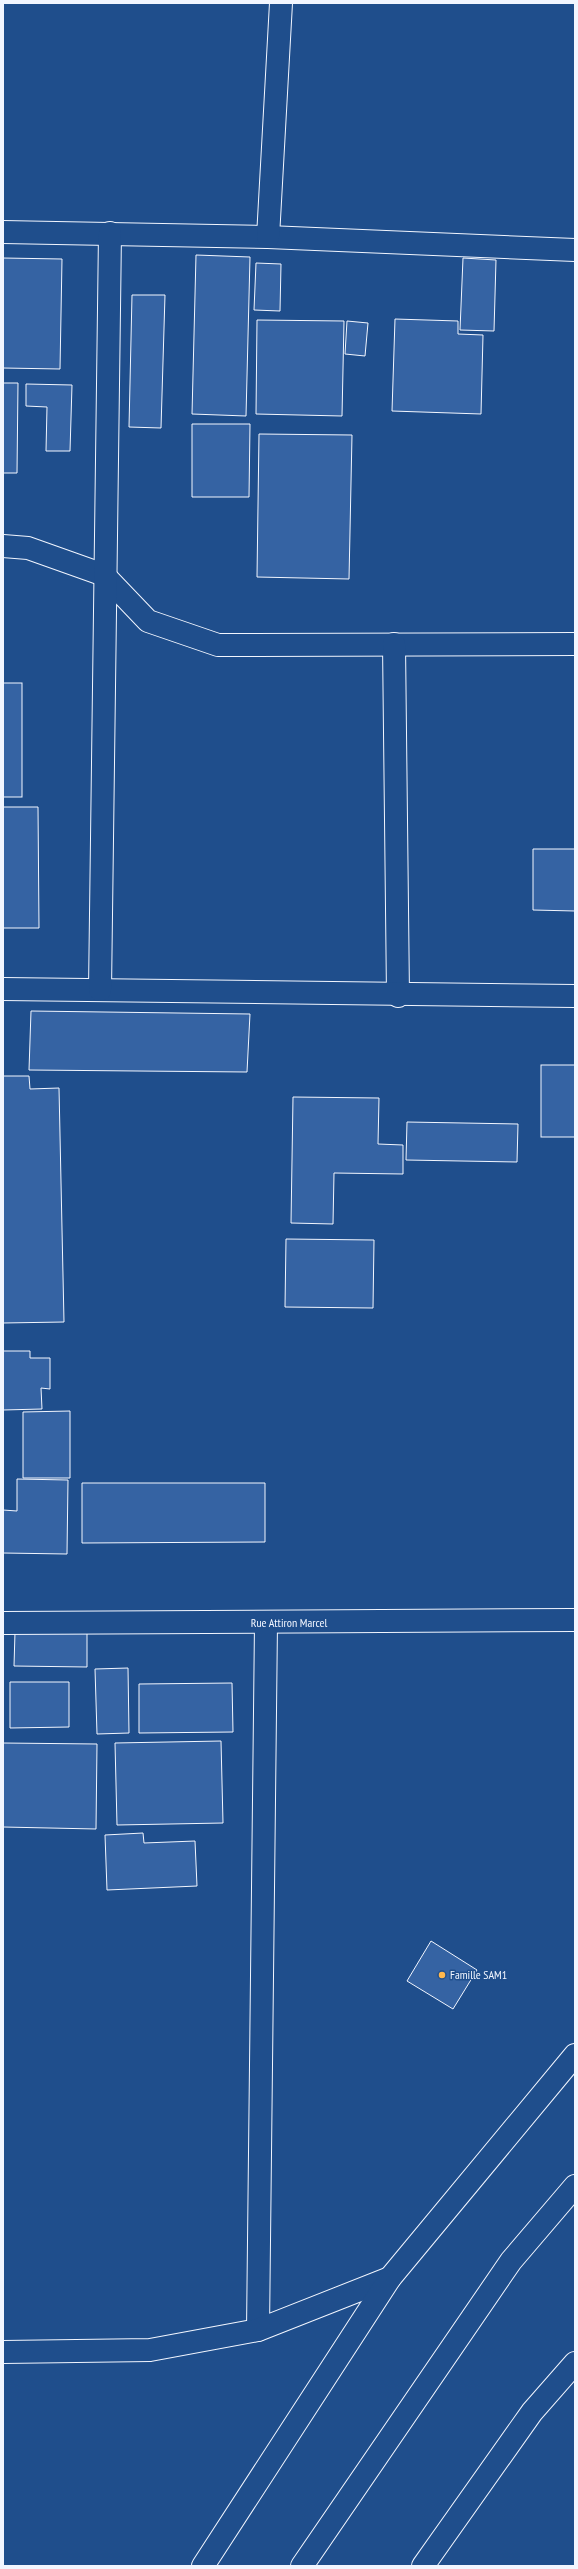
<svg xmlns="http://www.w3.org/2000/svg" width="578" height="2569" font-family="'PT Sans Narrow',sans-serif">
  <rect width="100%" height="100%" fill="#1f4e8c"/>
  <g fill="#3563a3" stroke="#f2f6ff">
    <polygon points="196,255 250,257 246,416 192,414"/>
    <polygon points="3,258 62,259 60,369 3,368"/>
    <polygon points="463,258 496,260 494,331 460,330"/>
    <polygon points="256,263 281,264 280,311 254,310"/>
    <polygon points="132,295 165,295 161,428 129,427"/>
    <polygon points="395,319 458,321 458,334 483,335 481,414 392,411"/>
    <polygon points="257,320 344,321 342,416 256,414"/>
    <polygon points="347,321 368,323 365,356 345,354"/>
    <polygon points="3,383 18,383 17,473 3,473"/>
    <polygon points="26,384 72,385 70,451 46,451 47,407 26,406"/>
    <polygon points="192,424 250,424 249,497 192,497"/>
    <polygon points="259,434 352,435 349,579 257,577"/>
    <rect x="3" y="683" width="19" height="114"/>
    <polygon points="3,807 38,807 39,928 3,928"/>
    <polygon points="533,849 575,849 575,911 533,910"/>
    <polygon points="31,1011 250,1014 247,1072 29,1070"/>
    <rect x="541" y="1065" width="34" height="72"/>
    <polygon points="3,1076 29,1076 30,1089 59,1088 64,1322 3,1323"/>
    <polygon points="293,1097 379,1098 378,1144 403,1145 403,1174 334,1173 333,1224 291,1223"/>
    <polygon points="407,1122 518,1124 517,1162 406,1160"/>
    <polygon points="286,1239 374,1240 373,1308 285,1307"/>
    <polygon points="3,1351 30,1351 30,1358 50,1358 50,1389 41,1388 42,1409 3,1410"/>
    <polygon points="70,1411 70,1478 23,1478 23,1412"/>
    <polygon points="17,1479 68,1480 67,1554 3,1553 3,1510 17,1511"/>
    <polygon points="82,1483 265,1483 265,1542 82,1543"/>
    <polygon points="15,1632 87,1633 87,1667 14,1666"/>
    <polygon points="128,1668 129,1733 97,1734 95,1669"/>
    <polygon points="10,1682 69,1682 69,1727 10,1728"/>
    <polygon points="232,1683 233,1732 139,1733 139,1684"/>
    <polygon points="221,1741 223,1823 117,1825 115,1743"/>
    <polygon points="3,1743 97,1744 96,1829 3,1827"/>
    <polygon points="143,1833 144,1843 195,1841 197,1886 107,1890 105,1835"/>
    <polygon points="431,1941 477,1970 453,2009 407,1981"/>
  </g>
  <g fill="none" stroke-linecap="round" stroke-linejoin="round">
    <g stroke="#f2f6ff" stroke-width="24">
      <g id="street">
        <polyline points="3,232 268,237 575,250"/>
        <polyline points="268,237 281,3"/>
        <polyline points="3,546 28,548 104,575 148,621 218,645 575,644"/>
        <polyline points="394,644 398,996"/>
        <polyline points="3,989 575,996"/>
        <polyline points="100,990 110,233"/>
        <polyline points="3,1623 575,1620"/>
        <polyline points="258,2330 266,1623"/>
        <polyline points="3,2352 150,2350 258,2330 390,2278"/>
        <polyline points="203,2566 390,2278 575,2055"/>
      </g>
    </g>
    <g stroke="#f2f6ff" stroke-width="24">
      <g id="highway">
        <polyline points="302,2566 511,2261 575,2186"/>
        <polyline points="423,2566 532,2412 575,2363"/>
      </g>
    </g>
    <use href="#street" stroke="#1f4e8c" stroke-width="22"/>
    <use href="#highway" stroke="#1f4e8c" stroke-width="22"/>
  </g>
  <circle fill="#ffb74d" stroke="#1f4e8c" stroke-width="1.5" cx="442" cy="1975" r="4"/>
  <g text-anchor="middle" stroke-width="3" stroke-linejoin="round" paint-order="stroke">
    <g font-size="12" fill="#f2f6ff" stroke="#1f4e8c">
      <text x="289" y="1627">Rue Attiron Marcel</text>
    </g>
    <g font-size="12" fill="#f2f6ff" stroke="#1f4e8c" text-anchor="start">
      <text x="450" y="1979">Famille SAM1</text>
    </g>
  </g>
  <rect width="578" height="2569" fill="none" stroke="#f2f6ff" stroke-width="8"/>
</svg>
